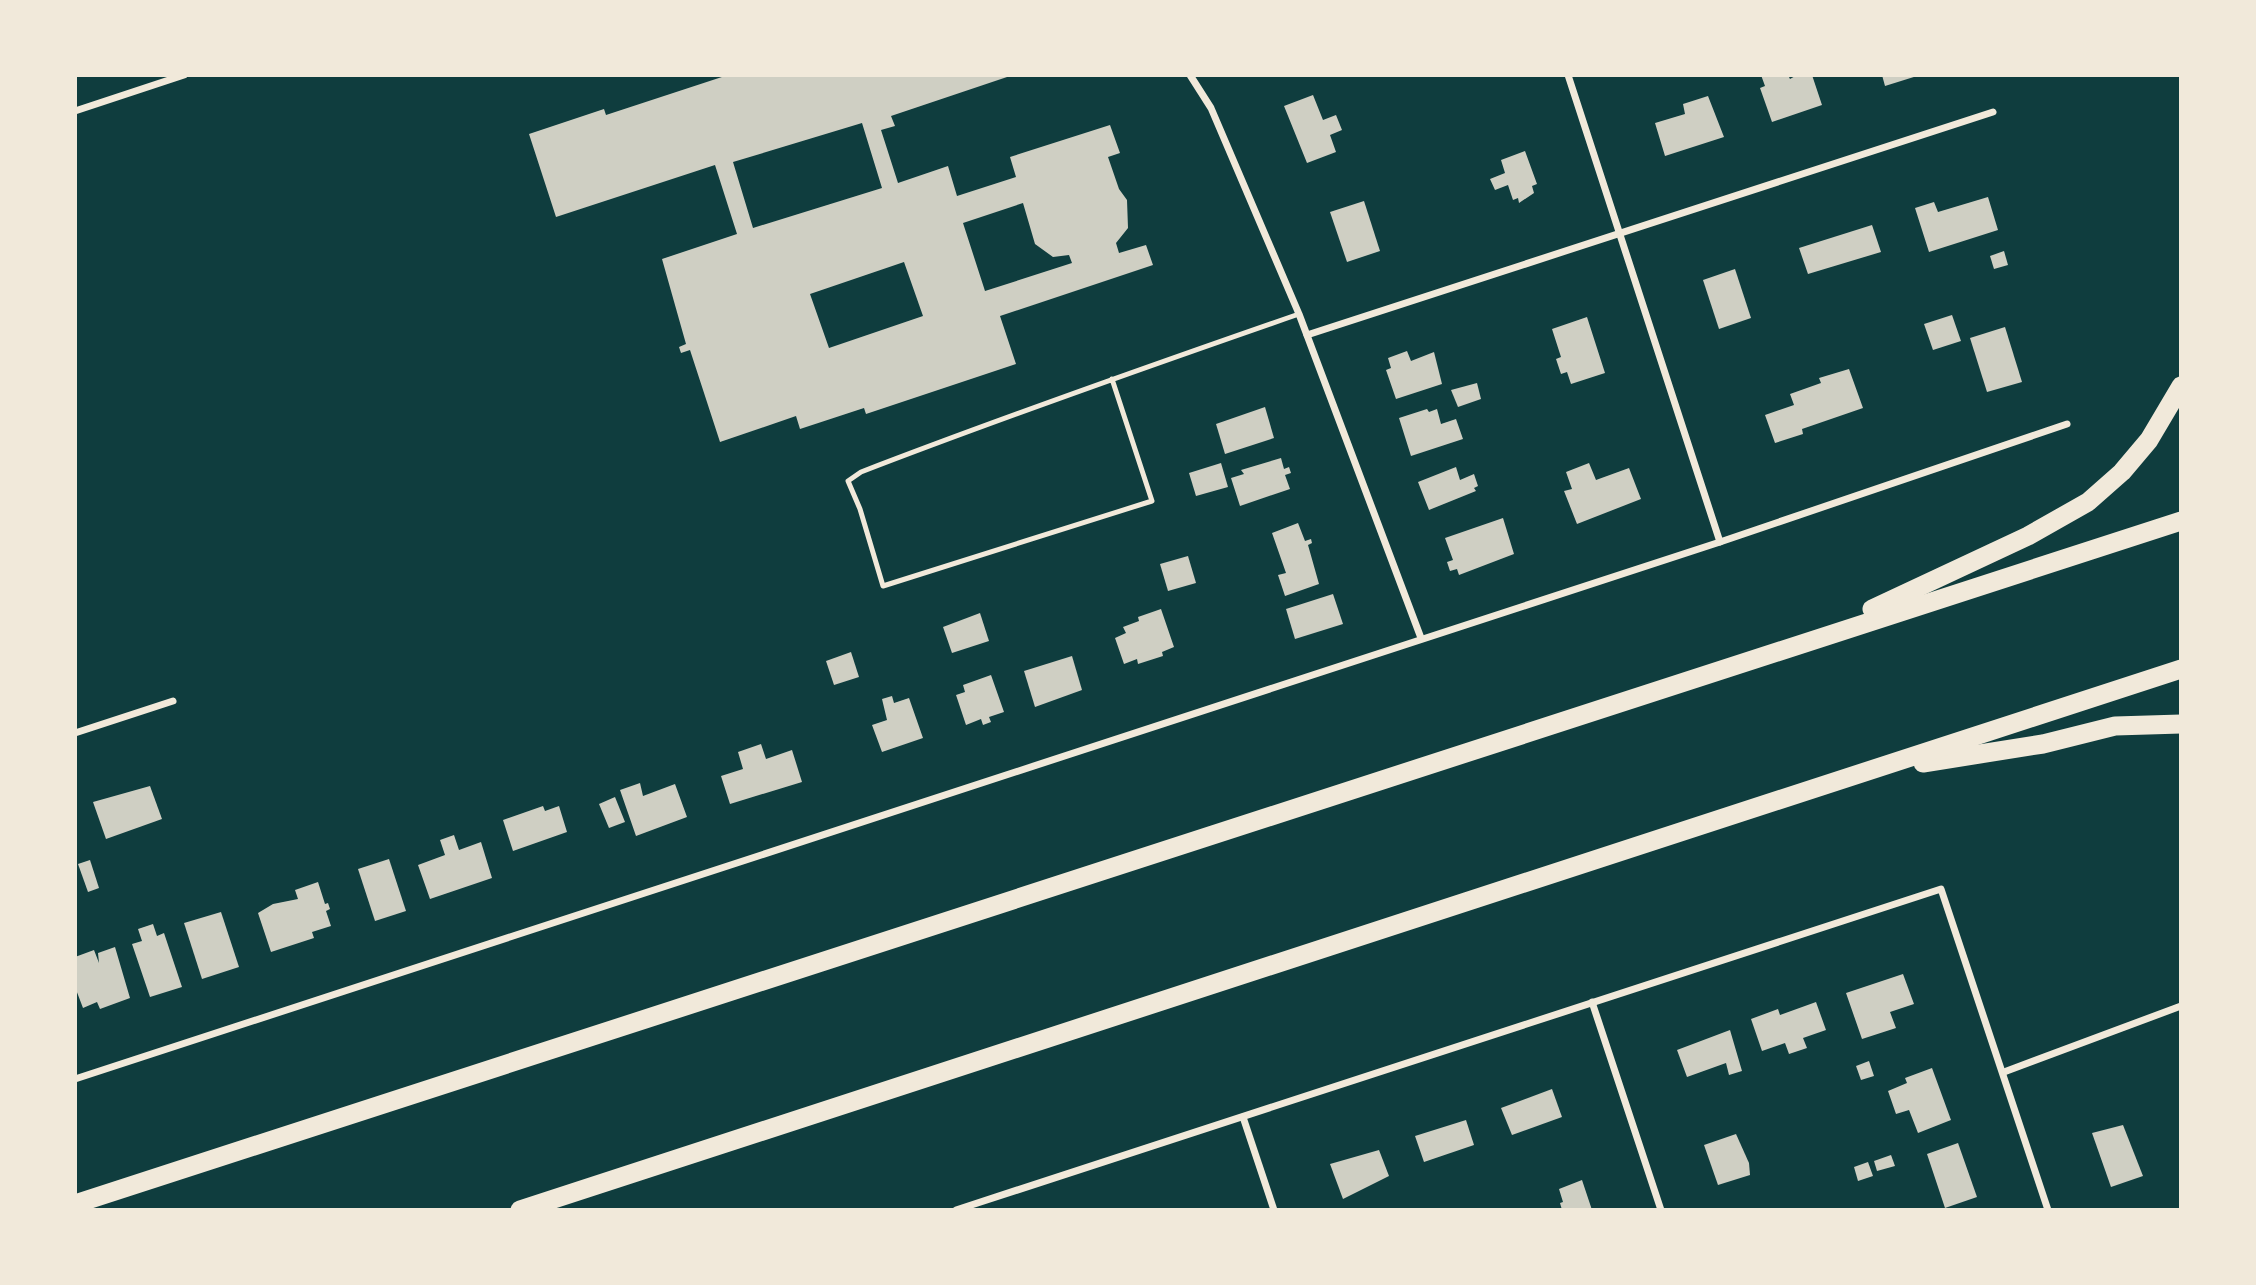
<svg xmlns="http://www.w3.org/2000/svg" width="2256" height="1285" font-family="'Archivo Narrow',sans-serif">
  <rect width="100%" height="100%" fill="#0f3d3e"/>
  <g fill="#cfcfc3" fill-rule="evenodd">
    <path d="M728,75H1013L891,116L895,126L881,130L898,183L948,166L957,196L1016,177L1010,157L1110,125L1120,153L1108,157L1119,189L1127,200L1128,228L1116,243L1119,253L1146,245L1153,265L1000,316L1016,364L866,414L864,408L800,429L796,416L720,442L690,350L681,353L679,347L686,344L662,259L737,234L715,165L556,217L529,134L604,109L606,115ZM862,123L882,188L753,228L733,162ZM1023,203L1035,244L1053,257L1069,255L1072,263L985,291L963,223ZM904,262L923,316L829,348L810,294Z"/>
    <polygon points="1761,75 1788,75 1790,79 1797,75 1812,75 1822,105 1772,122 1760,88 1765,86"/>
    <polygon points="1882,75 1917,75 1917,76 1885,86"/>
    <polygon points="1313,95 1323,120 1336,115 1342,130 1330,135 1336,152 1307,163 1284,106"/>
    <polygon points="1708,96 1724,137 1665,156 1655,123 1685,114 1683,104"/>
    <polygon points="1525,151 1537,184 1532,186 1534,193 1519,203 1518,198 1513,200 1508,185 1495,190 1490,179 1505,173 1501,160"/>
    <polygon points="1988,197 1998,230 1929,252 1915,208 1934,202 1938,212"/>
    <polygon points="1364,201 1380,251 1347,262 1330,212"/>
    <polygon points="1872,225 1881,252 1808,274 1799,248"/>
    <polygon points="2004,251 2008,265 1994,269 1990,256"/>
    <polygon points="1735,269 1751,318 1719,329 1703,280"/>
    <polygon points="1952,315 1961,341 1933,350 1924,324"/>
    <polygon points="1587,317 1605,373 1571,384 1567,372 1561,374 1556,359 1561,357 1552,329"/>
    <polygon points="2005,327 2022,382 1987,392 1970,338"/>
    <polygon points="1407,351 1411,361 1434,352 1442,384 1396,399 1386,370 1391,368 1388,358"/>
    <polygon points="1849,369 1863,408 1802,429 1803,434 1775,443 1765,415 1794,405 1790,394 1821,383 1819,378"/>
    <polygon points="1477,383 1481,399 1458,407 1451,390"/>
    <polygon points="1265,407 1274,438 1225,454 1216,424"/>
    <polygon points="1427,409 1429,412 1437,409 1441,424 1456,419 1463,439 1411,456 1399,418"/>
    <polygon points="1281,458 1284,469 1289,467 1291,473 1285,475 1290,489 1240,506 1231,478 1244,474 1241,470"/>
    <polygon points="1221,463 1228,487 1196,496 1189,473"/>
    <polygon points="1589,463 1596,480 1629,468 1641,499 1577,524 1564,491 1572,489 1566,472"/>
    <polygon points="1456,467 1460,480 1474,474 1478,486 1474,488 1476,491 1429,510 1418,482"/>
    <polygon points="1503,518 1514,554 1459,575 1457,569 1450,571 1447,562 1453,560 1445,538"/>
    <polygon points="1298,523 1305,541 1311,539 1312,543 1308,545 1319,584 1285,596 1278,575 1286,573 1272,533"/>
    <polygon points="1188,556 1196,583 1168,591 1160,564"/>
    <polygon points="1333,594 1343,624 1295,639 1286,609"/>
    <polygon points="1161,609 1174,647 1162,652 1163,656 1138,664 1137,659 1124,664 1115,638 1126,633 1123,627 1139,621 1138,617"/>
    <polygon points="980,613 989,641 952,653 943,627"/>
    <polygon points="851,652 859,677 834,685 826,661"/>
    <polygon points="1072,656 1082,690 1035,707 1024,671"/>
    <polygon points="991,675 1004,712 989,717 991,722 983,725 981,719 966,725 956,695 965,692 963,685"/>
    <polygon points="892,696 894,703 909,698 923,738 882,752 872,725 887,720 882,699"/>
    <polygon points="761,744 766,759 792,750 802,782 730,804 721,776 743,769 738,752"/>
    <polygon points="640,783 643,796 675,784 687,817 636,836 620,790"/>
    <polygon points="150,786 162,819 106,839 93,802"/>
    <polygon points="615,797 625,822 609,828 599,804"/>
    <polygon points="543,806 545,811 559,806 567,832 513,851 503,820"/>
    <polygon points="454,835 459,850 481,842 492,878 430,899 418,865 445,855 440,840"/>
    <polygon points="389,859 406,911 375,921 358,869"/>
    <polygon points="90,860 99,888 88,892 78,864"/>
    <polygon points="318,882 325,904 328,903 330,909 326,911 331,926 312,932 314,938 271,952 258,913 273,904 298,899 295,890"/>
    <polygon points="221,912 239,967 202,979 184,923"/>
    <polygon points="153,924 157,936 164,933 182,987 150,997 132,944 142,941 138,929"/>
    <polygon points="115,947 130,998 100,1009 97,1002 83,1008 75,987 75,957 94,950 99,963 98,953"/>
    <polygon points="1903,974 1914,1004 1890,1012 1896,1028 1862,1039 1846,993"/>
    <polygon points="1816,1002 1826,1030 1803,1038 1807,1048 1789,1054 1785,1043 1762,1051 1751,1019 1778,1009 1780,1015"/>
    <polygon points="1730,1030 1742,1071 1729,1075 1726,1063 1687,1077 1677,1050"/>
    <polygon points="1869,1061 1874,1076 1861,1080 1856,1066"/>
    <polygon points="1932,1068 1951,1120 1918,1133 1909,1110 1896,1114 1888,1091 1907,1083 1905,1078"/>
    <polygon points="1552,1089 1562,1117 1512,1135 1501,1108"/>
    <polygon points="1466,1120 1474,1145 1424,1162 1415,1136"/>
    <polygon points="2123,1125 2143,1176 2111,1187 2092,1133"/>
    <polygon points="1736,1134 1749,1163 1750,1175 1718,1185 1704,1145"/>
    <polygon points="1958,1143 1977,1197 1945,1208 1927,1154"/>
    <polygon points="1379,1150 1389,1176 1343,1199 1330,1164"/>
    <polygon points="1891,1155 1895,1166 1877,1171 1874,1161"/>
    <polygon points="1868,1162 1873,1176 1858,1181 1854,1167"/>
    <polygon points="1582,1180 1592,1210 1562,1210 1560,1203 1563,1202 1559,1189"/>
  </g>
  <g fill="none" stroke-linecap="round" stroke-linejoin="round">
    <path stroke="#f1e9da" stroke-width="5" d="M1112,379L1152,501L883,586L860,509L848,481L861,472C1006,416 1152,365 1299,314"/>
    <g stroke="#f1e9da" stroke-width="7">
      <polyline points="1190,75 1211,108 1299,314 1421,638"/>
      <polyline points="1568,75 1720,542"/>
      <polyline points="75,111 184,75"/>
      <polyline points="1307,335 1993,112"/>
      <polyline points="75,733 173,701"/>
      <polyline points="1592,1002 1661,1210"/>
      <polyline points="2004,1072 2181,1006"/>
      <polyline points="75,1079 1720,542 2067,424"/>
      <polyline points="1243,1117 1274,1210"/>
      <polyline points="956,1210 1941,889 2048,1210"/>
    </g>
    <g stroke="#f1e9da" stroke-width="19">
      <polyline points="1872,609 2028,536 2088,502 2122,472 2149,440 2181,386"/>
      <polyline points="1923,763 2043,744 2115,726 2181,724"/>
      <polyline points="75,1204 2181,521"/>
      <polyline points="520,1210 2181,669"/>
    </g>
  </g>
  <rect width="2256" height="1285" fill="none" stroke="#f1e9da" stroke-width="154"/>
</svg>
